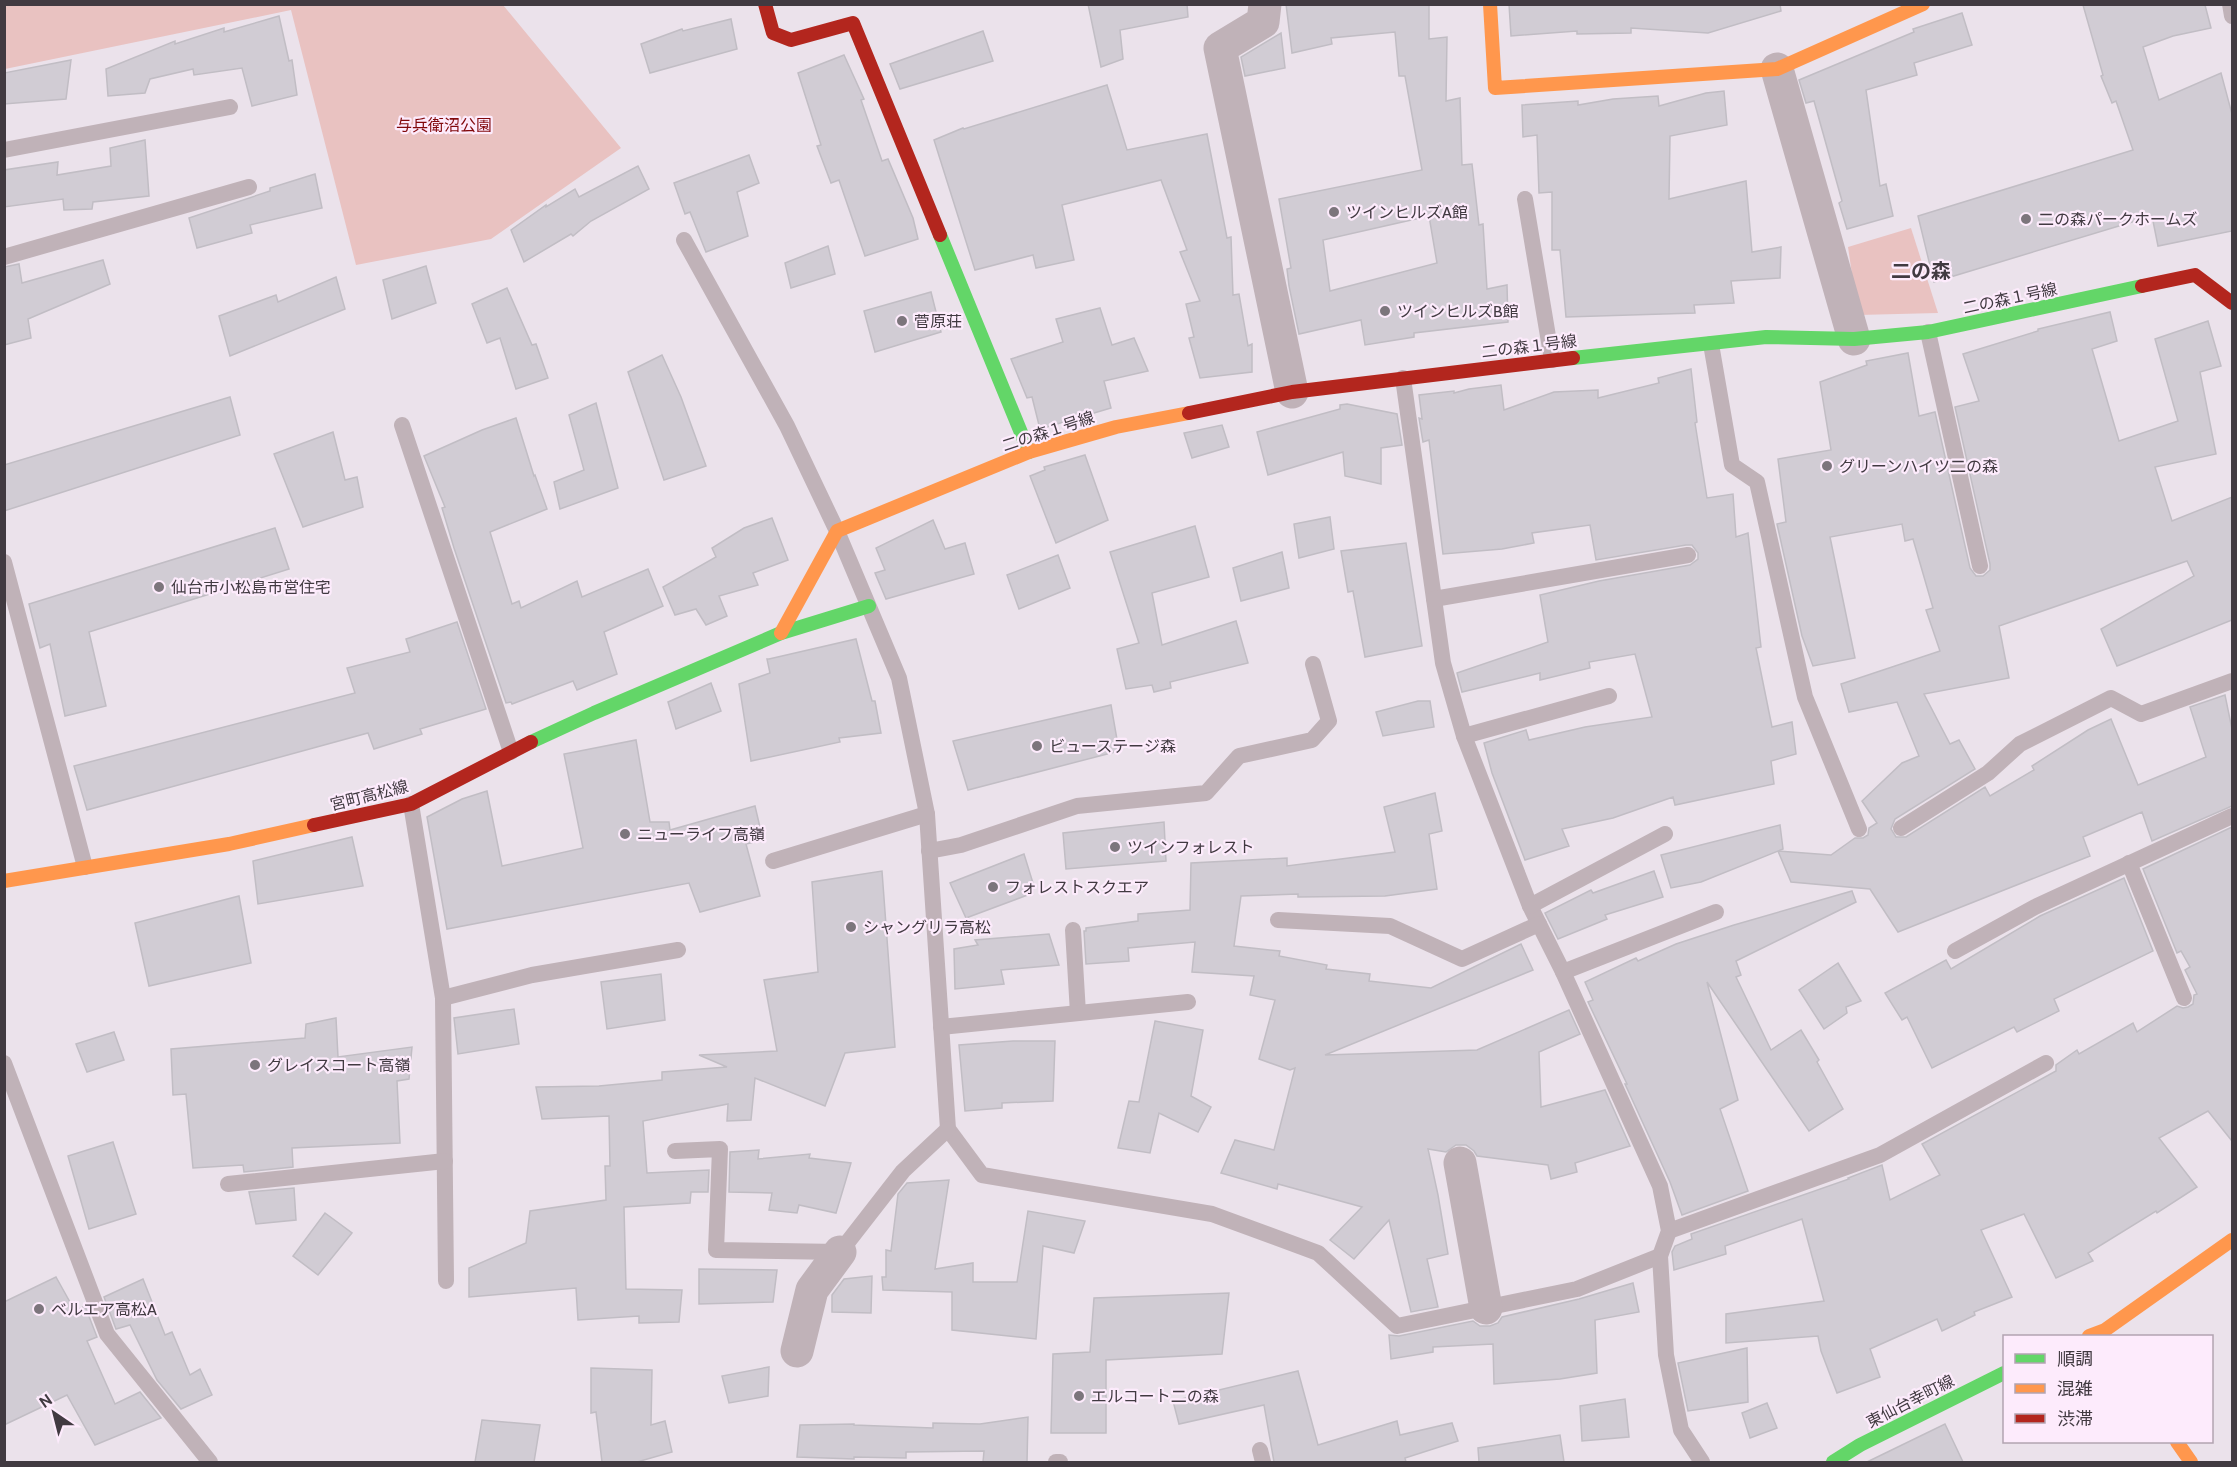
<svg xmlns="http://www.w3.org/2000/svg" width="2237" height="1467" font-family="Cabin,'Noto Sans JP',sans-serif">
  <rect width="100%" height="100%" fill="#ebe2eb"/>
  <g fill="#e9c2c1">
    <polygon points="5,4 503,5 621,148 491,239 356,265 291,10 5,69"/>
    <polygon points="1911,228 1938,313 1858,315 1848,247"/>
  </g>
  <g fill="#d1ccd4" stroke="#c1bdc4" stroke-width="1.5" fill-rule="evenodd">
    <polygon points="1088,4 1187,4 1188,17 1120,30 1123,59 1101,67"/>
    <path d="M1286,4H1429V39L1447,37L1446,101L1460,98L1462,165L1472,164L1479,225L1483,224L1487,289L1507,285L1508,322L1414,333V337L1365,345L1361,320L1299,334L1289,286L1287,269L1291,268L1279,199L1422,170L1405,76H1399L1395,32L1331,38L1332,44L1292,53ZM1429,216L1437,263L1330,291L1323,240Z"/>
    <polygon points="1509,4 1780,4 1781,11 1708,33 1631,28 1631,33 1577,34 1577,31 1511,36"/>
    <polygon points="2083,5 2205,5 2211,28 2173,36 2143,47 2159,100 2221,73 2232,114 2232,231 2158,246 2152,216 1934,282 1918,216 2133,150 2116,101 2112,103 2101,76 2103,75"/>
    <polygon points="1962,13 1972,45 1914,63 1917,75 1866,90 1880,186 1886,184 1893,216 1847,229 1839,203 1842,201 1814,101 1806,103 1799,80 1914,32 1913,29"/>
    <polygon points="279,16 289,61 292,60 297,95 252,106 242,68 194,75 193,69 150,79 145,93 108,96 106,69 175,41 175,44 224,28 224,32"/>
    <polygon points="731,19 737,49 650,73 641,44 682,29 683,31"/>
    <polygon points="983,31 993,61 900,89 890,64"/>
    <polygon points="1281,33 1285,68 1245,76 1241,57"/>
    <polygon points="844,55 864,99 861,100 882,161 888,159 913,218 918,239 865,256 839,180 831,183 817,146 821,145 798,73"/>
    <polygon points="71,60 66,99 4,104 4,73"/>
    <polygon points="1107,85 1127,150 1207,134 1227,238 1231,237 1233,295 1239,294 1248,346 1252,344 1252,372 1200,378 1189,338 1194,337 1186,304 1200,301 1180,252 1187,250 1161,180 1062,205 1074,260 1036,268 1033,255 975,270 934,140 963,128 964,129"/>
    <polygon points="1724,91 1727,125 1670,136 1669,199 1746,181 1752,252 1781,247 1780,278 1731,281 1734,303 1694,305 1695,313 1566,317 1560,250 1552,250 1552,192 1539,193 1537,135 1523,137 1522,105 1578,101 1578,105 1613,99 1658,96 1659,106 1706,93"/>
    <polygon points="145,140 149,196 93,202 92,209 64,210 63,199 4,207 4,170 58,162 57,175 111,166 110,148"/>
    <polygon points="749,155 759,183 737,192 748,236 706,252 690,212 685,214 674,183"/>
    <polygon points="638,166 649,189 591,221 573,236 571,234 524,262 511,230 546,205 546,207 575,189 579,197"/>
    <polygon points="315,174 322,208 250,225 252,233 197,248 189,218 270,191 270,188"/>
    <polygon points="828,246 835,274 791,288 785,263"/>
    <polygon points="103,260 110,284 28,319 31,338 4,345 4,267 19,264 22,283"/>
    <polygon points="426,266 436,303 392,319 383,280"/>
    <polygon points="336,277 345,309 230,356 219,316 276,295 278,302"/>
    <polygon points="507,288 532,345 536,344 548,378 516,389 500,338 487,343 472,304"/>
    <polygon points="931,292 941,332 875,352 864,311"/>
    <polygon points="1100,308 1112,345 1134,338 1148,371 1104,381 1111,408 1040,429 1032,397 1027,398 1011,359 1063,342 1056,319"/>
    <polygon points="2110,312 2117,341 2092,349 2119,441 2178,421 2155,339 2208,321 2221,366 2200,372 2216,454 2155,467 2172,521 2232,497 2232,620 2117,666 2101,629 2194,576 2187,561 1999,626 2009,678 1924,694 1950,744 1959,740 1975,769 1895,819 1891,829 1896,837 1906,837 1985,787 1990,796 2034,770 2032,766 2088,730 2111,719 2138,785 2206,757 2190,707 2225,695 2232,729 2232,806 2152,841 2142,812 2083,837 2090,856 1898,932 1870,889 1791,882 1778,851 1831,855 1855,838 1863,838 1868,835 1869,828 1877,823 1862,801 1902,763 1919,756 1897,702 1849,712 1841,684 1940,651 1926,610 1933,608 1913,539 1905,541 1902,524 1830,537 1855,658 1813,666 1802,636 1777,524 1786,522 1778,459 1831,450 1820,382 1867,365 1866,361 1908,353 1919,416 1935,412 1970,568 1976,576 1983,576 1990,570 1990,564 1955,407 1979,401 1963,354 2038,331 2038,329"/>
    <polygon points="662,355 681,397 706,466 664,480 628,372"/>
    <polygon points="1691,369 1697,422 1695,423 1707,498 1733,494 1736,537 1748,533 1761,647 1756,648 1772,727 1792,722 1796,754 1771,761 1774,784 1675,805 1673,797 1613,818 1562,829 1569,846 1525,860 1492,773 1484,743 1526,730 1529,740 1585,727 1652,717 1635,654 1589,662 1590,668 1540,680 1540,673 1462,692 1457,673 1548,642 1540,595 1599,581 1690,565 1698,559 1698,553 1692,545 1686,545 1596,560 1590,525 1532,533 1534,543 1502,549 1443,554 1429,440 1423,442 1419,418 1422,419 1419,395 1454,391 1454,393 1469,389 1501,385 1504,410 1554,392 1598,390 1598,398 1659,383 1658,378"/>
    <polygon points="230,397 240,435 4,511 4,465"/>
    <polygon points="596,403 618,488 560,509 554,482 584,470 569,415"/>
    <polygon points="1347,404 1397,414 1402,445 1381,448 1381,484 1345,476 1343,452 1268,475 1257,432 1340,409 1340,405"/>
    <polygon points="516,418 534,476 535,475 547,509 490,532 512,604 519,601 521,608 577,581 582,597 648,569 663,606 604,632 617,674 577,690 573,681 512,704 511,702 506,703 454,548 442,508 445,507 424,456 482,430"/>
    <polygon points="1222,425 1229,447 1192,458 1184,433"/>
    <polygon points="333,432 345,480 357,477 363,507 303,527 274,454"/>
    <polygon points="1085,455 1108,520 1056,543 1030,476 1045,470 1044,467"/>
    <polygon points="1330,517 1334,549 1299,558 1294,524"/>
    <polygon points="772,518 788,560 753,573 758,585 719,596 727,616 706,625 696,609 675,615 663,587 716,557 712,548 744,528"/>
    <polygon points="933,520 945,549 965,543 974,574 886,599 875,573 885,570 876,548"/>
    <polygon points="1195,526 1209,577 1152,593 1162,645 1236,621 1248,663 1170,682 1171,688 1154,692 1152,685 1126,689 1117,649 1139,643 1110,552"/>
    <polygon points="275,528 289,569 89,632 106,706 65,716 50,644 40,648 29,604"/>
    <polygon points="1406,543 1422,646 1365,657 1353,591 1348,592 1341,551"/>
    <polygon points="1282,552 1289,588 1241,601 1233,568"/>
    <polygon points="1058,555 1070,588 1019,609 1007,575"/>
    <polygon points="457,622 486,709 420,729 422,734 374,749 368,733 87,810 74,766 355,693 347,668 410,652 406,639"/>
    <polygon points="856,639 872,701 875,701 881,733 839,738 840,742 751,761 739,684 770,673 767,659 769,659"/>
    <polygon points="711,683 721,711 676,729 668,702"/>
    <polygon points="1418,701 1430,701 1434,727 1383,736 1376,712"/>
    <polygon points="1111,705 1119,751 968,790 953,741"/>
    <polygon points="636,740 650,822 669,822 670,830 755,806 763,840 746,844 760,896 700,912 689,883 447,929 427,817 462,799 487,791 502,866 583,848 564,754"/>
    <polygon points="1435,793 1442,831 1429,834 1437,889 1385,896 1298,897 1298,894 1241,896 1234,946 1280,951 1279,956 1327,965 1326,969 1370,974 1369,981 1431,988 1521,944 1533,970 1325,1055 1477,1050 1569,1010 1580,1034 1539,1052 1541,1107 1605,1090 1630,1146 1575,1163 1577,1172 1551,1179 1548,1165 1477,1156 1474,1151 1466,1145 1456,1145 1446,1152 1428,1149 1438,1195 1448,1254 1427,1259 1438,1307 1411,1312 1389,1220 1354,1259 1330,1240 1362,1207 1278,1184 1277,1189 1221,1173 1235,1140 1274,1150 1295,1068 1290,1070 1259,1059 1275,1000 1250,995 1254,976 1192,972 1195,942 1128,948 1129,961 1086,964 1084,931 1086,931 1086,928 1138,921 1138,914 1190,910 1191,863 1287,858 1287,866 1395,852 1384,807"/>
    <polygon points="1164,822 1166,861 1066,869 1063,833"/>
    <polygon points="1780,825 1783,849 1701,882 1671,888 1661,855"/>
    <polygon points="2232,827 2232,1141 2208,1111 2159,1138 2197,1187 2157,1213 2156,1211 2088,1253 2093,1261 2056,1278 2024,1214 1981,1230 2012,1297 1974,1312 1975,1315 1942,1331 1937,1319 1870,1349 1880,1377 1837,1393 1821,1351 1818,1336 1726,1343 1726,1314 1824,1301 1802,1219 1725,1246 1726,1254 1674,1270 1672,1252 1675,1246 1692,1239 1691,1234 1849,1179 1848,1178 1882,1165 1890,1200 1940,1175 1922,1144 2056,1071 2056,1065 2077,1050 2079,1054 2133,1023 2137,1032 2177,1006 2183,1008 2188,1007 2193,1004 2194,995 2197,994 2185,970 2190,967 2181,951 2177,953 2143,869"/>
    <polygon points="352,837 363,886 258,904 253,861"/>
    <polygon points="1024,854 1033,883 1033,893 966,918 950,883"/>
    <polygon points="882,871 895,1047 845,1053 825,1106 755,1078 751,1120 727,1121 728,1104 643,1121 647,1173 709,1170 708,1192 691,1192 690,1203 624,1207 626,1289 682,1290 679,1322 639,1323 639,1316 578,1320 576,1288 469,1297 469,1268 526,1243 530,1211 606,1200 605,1166 610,1166 609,1116 542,1119 536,1087 599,1086 662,1080 662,1072 727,1067 699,1055 777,1051 764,980 818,972 812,882"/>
    <polygon points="1654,871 1663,897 1605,915 1607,919 1558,939 1545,913 1591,890 1593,893"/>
    <polygon points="2124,878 2153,951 2054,999 2059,1011 2017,1032 2014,1027 1932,1068 1907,1017 1902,1020 1885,993 1946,960 1951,969 2040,916"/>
    <polygon points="1852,891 1856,902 1736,961 1741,975 1736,977 1771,1050 1801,1030 1819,1060 1817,1062 1843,1109 1809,1131 1707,982 1738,1100 1720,1109 1748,1191 1682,1215 1670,1182 1625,1084 1627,1084 1588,1002 1593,1000 1585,982 1636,958 1638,961 1676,944 1734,925"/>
    <polygon points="239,896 251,963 149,986 135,923"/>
    <polygon points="1049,934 1059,965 1001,970 1004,984 955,989 954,949 978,945 975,940"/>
    <polygon points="1838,963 1861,1001 1846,1007 1847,1013 1824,1029 1799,990"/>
    <polygon points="661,974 665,1020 607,1029 601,982"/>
    <polygon points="514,1009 519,1044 458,1054 454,1018"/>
    <polygon points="336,1018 338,1057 412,1047 409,1079 397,1081 400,1143 292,1148 293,1167 244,1172 243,1165 193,1168 186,1094 173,1095 171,1049 305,1038 306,1024"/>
    <polygon points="1155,1021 1203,1030 1191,1096 1211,1107 1198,1132 1159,1113 1150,1153 1118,1148 1129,1101 1139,1102"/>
    <polygon points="114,1032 124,1060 87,1072 76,1044"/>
    <polygon points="1013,1041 1055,1041 1053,1101 1002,1103 1002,1108 965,1111 959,1045"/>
    <polygon points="113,1142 136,1214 89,1229 68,1156"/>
    <polygon points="759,1150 758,1159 810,1154 809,1158 851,1163 836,1213 799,1205 797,1213 769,1210 772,1193 729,1192 730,1152"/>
    <polygon points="949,1180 935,1269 973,1263 973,1282 1017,1282 1028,1211 1085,1221 1074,1253 1043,1246 1036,1339 952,1330 952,1292 883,1290 882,1277 886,1277 886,1250 891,1251 898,1194 907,1183"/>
    <polygon points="294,1188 296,1220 256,1224 249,1192"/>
    <polygon points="325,1213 352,1233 318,1275 293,1256"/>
    <polygon points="699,1269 777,1270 773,1302 699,1304"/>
    <polygon points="872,1276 871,1313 832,1312 832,1295 844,1279"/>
    <polygon points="56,1277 75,1311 85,1306 97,1337 87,1341 115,1404 140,1392 161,1418 95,1445 67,1395 4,1425 4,1302"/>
    <polygon points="143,1279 165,1335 172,1332 190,1375 200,1369 212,1395 181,1409 157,1380 130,1325 116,1329 104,1297"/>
    <polygon points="1633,1283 1639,1312 1595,1320 1597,1373 1560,1379 1494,1384 1493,1344 1433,1347 1433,1352 1391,1359 1389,1335 1399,1336 1473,1321 1480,1326 1490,1326 1498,1323 1502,1317 1579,1299"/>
    <polygon points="1229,1293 1222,1354 1106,1360 1106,1433 1051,1433 1053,1354 1090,1352 1094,1298"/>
    <polygon points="1747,1348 1748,1402 1688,1411 1678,1363"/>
    <polygon points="769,1367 768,1396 729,1403 722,1376"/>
    <polygon points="591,1368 652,1370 651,1425 665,1421 672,1452 637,1462 602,1462 596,1412 591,1413"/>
    <polygon points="1298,1371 1318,1445 1397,1421 1400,1435 1452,1423 1458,1441 1405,1458 1406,1462 1274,1462 1264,1405 1179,1424 1173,1401"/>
    <polygon points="1625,1399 1629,1437 1582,1441 1580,1406"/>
    <polygon points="1767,1403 1777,1428 1750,1438 1742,1413"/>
    <polygon points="1028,1417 1027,1462 983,1462 984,1451 906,1452 906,1458 854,1457 854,1459 797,1457 800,1425 854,1424 854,1425 933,1428 933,1423 980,1424"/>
    <polygon points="482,1420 540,1425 534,1462 475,1462"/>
    <polygon points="1945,1424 1963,1462 1867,1462 1869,1461"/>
    <polygon points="1560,1435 1564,1462 1479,1462 1478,1448"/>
  </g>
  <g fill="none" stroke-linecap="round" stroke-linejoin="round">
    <g stroke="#c0b2b8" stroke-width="16">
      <polyline points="2230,4 2232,16"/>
      <polyline points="4,150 230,107"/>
      <polyline points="1525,199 1552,360"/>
      <polyline points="684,240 787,426 837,531 899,678 927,814 948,1129 982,1175 1212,1214 1318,1253 1397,1326 1577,1289 1660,1256"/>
      <polyline points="4,257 249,187"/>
      <polyline points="1928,332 1980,566"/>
      <polyline points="1711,344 1732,465 1757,482 1805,697 1859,829"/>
      <polyline points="1403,378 1443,663 1464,736 1530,906 1563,972 1660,1186 1669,1231 1660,1256 1666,1355 1681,1430 1702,1462"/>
      <polyline points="402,425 511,752"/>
      <polyline points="4,562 85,867"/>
      <polyline points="1434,599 1688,555"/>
      <polyline points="1464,736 1609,696"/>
      <polyline points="411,804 443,998 446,1281"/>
      <polyline points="1901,828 1988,773 2020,744 2111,698 2141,714 2232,681"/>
      <polyline points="929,851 961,845 1077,806 1206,793 1239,756 1312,740 1329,721 1313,664"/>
      <polyline points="773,861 927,814"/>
      <polyline points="2129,863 2184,998"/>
      <polyline points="1530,906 1665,834"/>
      <polyline points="1278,920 1390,926 1462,959 1539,924"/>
      <polyline points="1073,930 1078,1013"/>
      <polyline points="1955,951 2035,907 2232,816"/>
      <polyline points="1563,972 1716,912"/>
      <polyline points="443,998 532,975 678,950"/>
      <polyline points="941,1027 1188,1002"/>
      <polyline points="4,1063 107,1334 210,1462"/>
      <polyline points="675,1151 720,1149 716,1250 840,1252 903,1171 948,1129"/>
      <polyline points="228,1184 445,1161"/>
      <polyline points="1669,1231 1880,1155 2046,1063"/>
      <polyline points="1260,1450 1263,1462"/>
      <polyline points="1056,1462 1060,1462"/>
    </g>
    <g stroke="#c0b2b8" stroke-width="33">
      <polyline points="1265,4 1263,22 1220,48 1292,392"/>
      <polyline points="1777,69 1854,339"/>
      <polyline points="1460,1163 1486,1308"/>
      <polyline points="797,1351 812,1290 840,1252"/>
    </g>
    <g stroke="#63d668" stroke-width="14">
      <polyline points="940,235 1029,452"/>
      <polyline points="1573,358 1766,337 1854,339 1928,332 2142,286"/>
      <polyline points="531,742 594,713 781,633 869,606"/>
      <polyline points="1833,1462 1860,1445 2004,1373"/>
    </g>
    <g stroke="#ff974d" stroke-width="14">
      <polyline points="1490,4 1495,88 1777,69 1923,4"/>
      <polyline points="781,633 837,531 1029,452 1116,427 1189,413"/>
      <polyline points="4,881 229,844 314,825"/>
      <polyline points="2089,1336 2105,1330 2232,1240"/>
      <polyline points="2177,1442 2191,1462"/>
    </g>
    <g stroke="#b3261e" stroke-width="14">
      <polyline points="765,4 773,33 791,40 853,23 940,235"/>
      <polyline points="2142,286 2195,275 2232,303"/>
      <polyline points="1189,413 1292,392 1573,358"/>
      <polyline points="314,825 411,804 531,742"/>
    </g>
  </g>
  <g fill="#7c757c" stroke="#fdebfc" stroke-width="2">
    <circle cx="1334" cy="212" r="6"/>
    <circle cx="2026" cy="219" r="6"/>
    <circle cx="1385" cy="311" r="6"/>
    <circle cx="902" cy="321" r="6"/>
    <circle cx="1827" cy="466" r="6"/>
    <circle cx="159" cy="587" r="6"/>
    <circle cx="1037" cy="746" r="6"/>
    <circle cx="625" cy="834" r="6"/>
    <circle cx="1115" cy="847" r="6"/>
    <circle cx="993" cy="887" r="6"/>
    <circle cx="851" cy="927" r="6"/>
    <circle cx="255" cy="1065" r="6"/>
    <circle cx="39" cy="1309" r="6"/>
    <circle cx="1079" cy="1396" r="6"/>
  </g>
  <g text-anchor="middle" stroke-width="4.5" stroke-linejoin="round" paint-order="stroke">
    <g font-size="16" fill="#81080b" stroke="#fdebfc">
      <text x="444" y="131">与兵衛沼公園</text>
    </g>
    <g font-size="16" fill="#413a41" stroke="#fdebfc" text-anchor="start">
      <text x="1346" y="218">ツインヒルズA館</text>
      <text x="2038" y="225">二の森パークホームズ</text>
      <text x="1397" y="317">ツインヒルズB館</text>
      <text x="914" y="327">菅原荘</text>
      <text x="1839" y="472">グリーンハイツ二の森</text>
      <text x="171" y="593">仙台市小松島市営住宅</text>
      <text x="1049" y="752">ビューステージ森</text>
      <text x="637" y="840">ニューライフ高嶺</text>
      <text x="1127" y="853">ツインフォレスト</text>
      <text x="1005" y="893">フォレストスクエア</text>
      <text x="863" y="933">シャングリラ高松</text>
      <text x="267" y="1071">グレイスコート高嶺</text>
      <text x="51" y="1315">ベルエア高松A</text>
      <text x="1091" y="1402">エルコート二の森</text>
    </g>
    <g font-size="16" fill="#413a41" stroke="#fdebfc">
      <text transform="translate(2010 298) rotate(-12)" y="6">二の森１号線</text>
      <text transform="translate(1529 346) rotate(-7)" y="6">二の森１号線</text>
      <text transform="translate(1048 431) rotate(-18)" y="6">二の森１号線</text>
      <text transform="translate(369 795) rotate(-14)" y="6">宮町高松線</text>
      <text transform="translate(1910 1401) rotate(-27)" y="6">東仙台幸町線</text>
    </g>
    <g font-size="20" font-weight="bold" fill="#413a41" stroke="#fdebfc">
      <text x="1921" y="278">二の森</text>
    </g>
  </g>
  <rect width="2237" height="1467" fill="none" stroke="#413a41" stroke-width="12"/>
  <rect x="2003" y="1335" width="210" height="108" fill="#fdebfc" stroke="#b2a4b1" stroke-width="1.5"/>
  <rect x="2015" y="1354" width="30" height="9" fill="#63d668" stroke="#b2a4b1" stroke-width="1.5"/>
  <text x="2057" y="1365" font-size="18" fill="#413a41">順調</text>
  <rect x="2015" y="1384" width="30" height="9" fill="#ff974d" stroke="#b2a4b1" stroke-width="1.5"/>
  <text x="2057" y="1395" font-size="18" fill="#413a41">混雑</text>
  <rect x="2015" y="1414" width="30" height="9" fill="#b3261e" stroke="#b2a4b1" stroke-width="1.5"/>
  <text x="2057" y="1425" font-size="18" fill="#413a41">渋滞</text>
  <g transform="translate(54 1413) rotate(325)" stroke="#fdebfc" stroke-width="4.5" paint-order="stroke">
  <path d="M0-4.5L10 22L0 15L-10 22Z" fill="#413a41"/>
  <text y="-9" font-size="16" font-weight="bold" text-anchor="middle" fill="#413a41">N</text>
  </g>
</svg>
